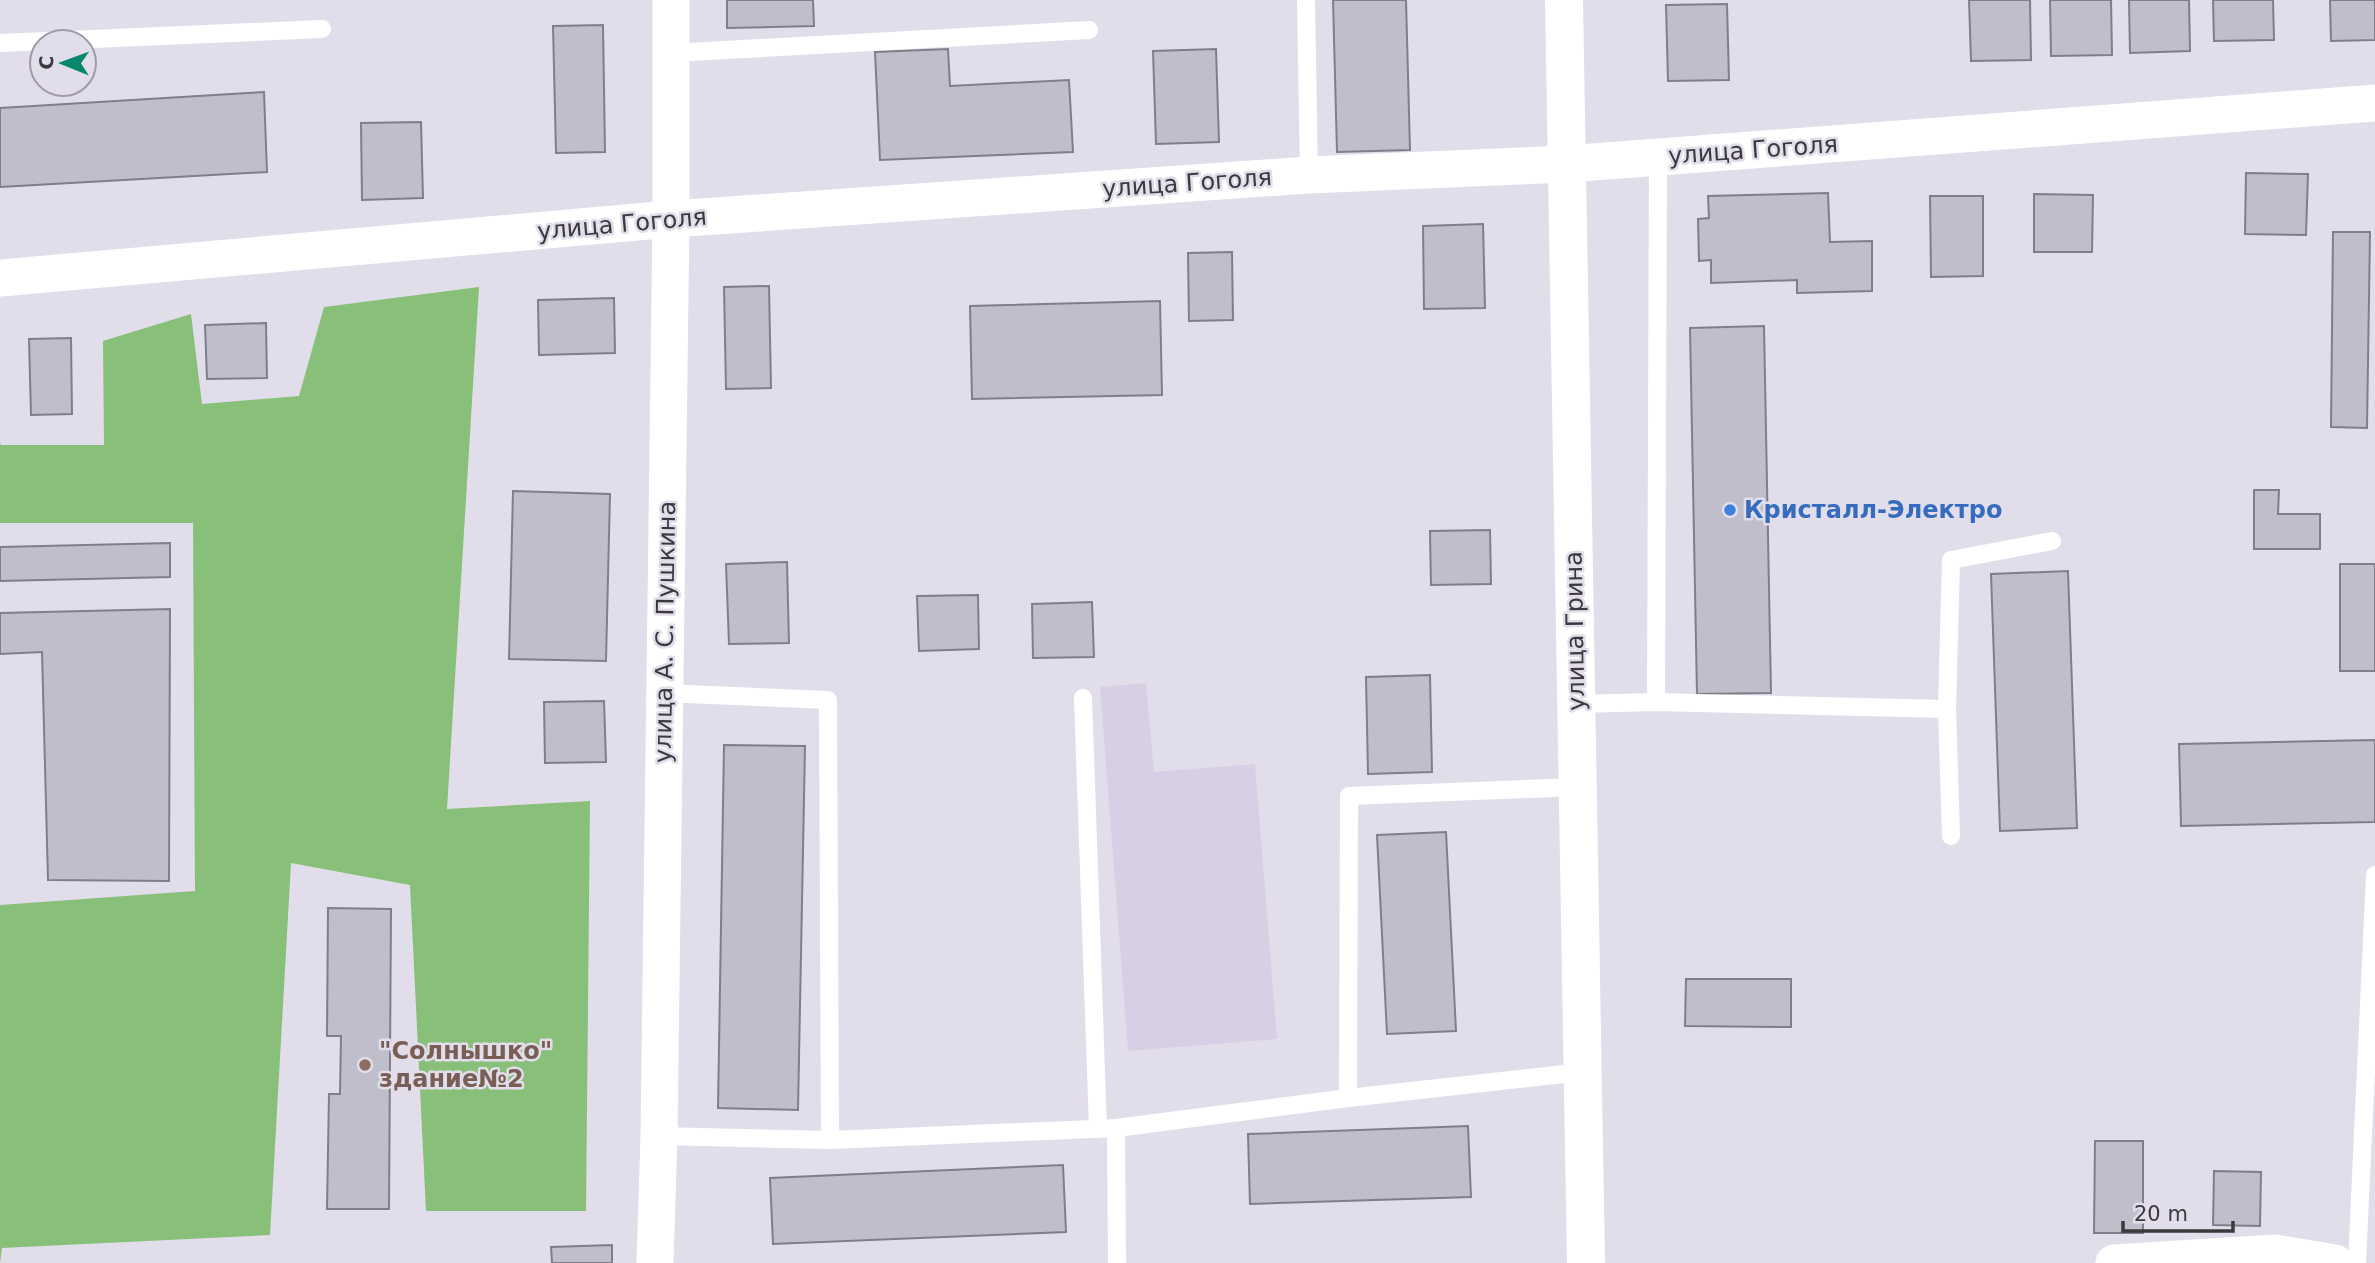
<svg xmlns="http://www.w3.org/2000/svg" width="2375" height="1263" font-family="'DejaVu Sans',sans-serif">
  <rect width="100%" height="100%" fill="#e2ddea"/>
  <polygon fill="#d7d0e4" points="1146,683 1154,772 1255,764 1277,1039 1128,1051 1100,687"/>
  <polygon fill="#88bf79" points="479,287 447,809 590,801 586,1211 426,1211 410,885 291,863 270,1235 2,1248 0,1263 0,905 195,891 193,523 0,523 0,443 1,445 104,445 103,341 191,314 202,404 299,396 324,307"/>
  <g fill="#bfbecb" stroke="#7f7e8a" stroke-width="2">
    <polygon points="727,0 813,0 814,26 727,28"/>
    <polygon points="1333,0 1406,0 1410,150 1337,152"/>
    <polygon points="1969,0 2030,0 2031,60 1971,61"/>
    <polygon points="2050,0 2111,0 2112,55 2051,56"/>
    <polygon points="2129,0 2189,0 2190,51 2130,53"/>
    <polygon points="2213,0 2273,0 2274,40 2214,41"/>
    <polygon points="2330,0 2375,0 2375,40 2331,41"/>
    <polygon points="1727,4 1729,80 1668,81 1666,5"/>
    <polygon points="603,25 605,152 556,153 553,26"/>
    <polygon points="948,49 950,86 1069,80 1073,152 880,160 875,52"/>
    <polygon points="1216,49 1219,142 1156,144 1153,51"/>
    <polygon points="264,92 267,172 0,187 0,108"/>
    <polygon points="421,122 423,198 362,200 361,123"/>
    <polygon points="2246,173 2308,174 2306,235 2245,234"/>
    <polygon points="1828,193 1830,242 1872,241 1872,291 1797,293 1797,280 1711,283 1711,260 1699,261 1698,219 1709,218 1708,196"/>
    <polygon points="2034,194 2093,195 2092,252 2034,252"/>
    <polygon points="1930,196 1983,196 1983,276 1931,277"/>
    <polygon points="1483,224 1485,308 1424,309 1423,226"/>
    <polygon points="2333,232 2370,232 2367,428 2331,427"/>
    <polygon points="1232,252 1233,320 1189,321 1188,253"/>
    <polygon points="769,286 771,388 726,389 724,287"/>
    <polygon points="614,298 615,353 539,355 538,300"/>
    <polygon points="1160,301 1162,395 972,399 970,306"/>
    <polygon points="266,323 267,378 207,379 205,325"/>
    <polygon points="1764,326 1771,693 1697,694 1690,328"/>
    <polygon points="71,338 72,414 31,415 29,339"/>
    <polygon points="2254,490 2279,490 2278,514 2320,514 2320,549 2254,549"/>
    <polygon points="513,491 610,494 606,661 509,659"/>
    <polygon points="1490,530 1491,584 1431,585 1430,531"/>
    <polygon points="170,543 170,577 0,581 0,547"/>
    <polygon points="787,562 789,643 729,644 726,564"/>
    <rect x="2340" y="564" width="35" height="107"/>
    <polygon points="2068,571 2077,828 2000,831 1991,574"/>
    <polygon points="978,595 979,649 919,651 917,596"/>
    <polygon points="1092,602 1094,657 1033,658 1032,604"/>
    <polygon points="170,609 169,881 48,880 42,652 0,654 0,613"/>
    <polygon points="1430,675 1432,772 1368,774 1366,677"/>
    <polygon points="604,701 606,762 545,763 544,702"/>
    <polygon points="2375,740 2375,822 2181,826 2179,744"/>
    <polygon points="724,745 805,746 798,1110 718,1108"/>
    <polygon points="1446,832 1456,1031 1387,1034 1377,835"/>
    <polygon points="328,908 391,909 389,1209 327,1209 329,1094 340,1094 341,1036 327,1036"/>
    <polygon points="1686,979 1791,979 1791,1027 1685,1026"/>
    <polygon points="1468,1126 1471,1197 1250,1204 1248,1134"/>
    <polygon points="2095,1141 2143,1141 2143,1233 2094,1233"/>
    <polygon points="1063,1165 1066,1232 773,1244 770,1178"/>
    <polygon points="2214,1171 2261,1172 2260,1226 2213,1225"/>
    <polygon points="612,1245 612,1263 552,1263 551,1247"/>
  </g>
  <g fill="none" stroke-linecap="round" stroke-linejoin="round">
    <g stroke="#fff" stroke-width="18">
      <polyline points="1306,0 1309,175"/>
      <polyline points="0,43 322,29"/>
      <polyline points="671,53 1089,30"/>
      <polyline points="664,693 828,700 830,1140"/>
      <polyline points="1083,698 1098,1129"/>
      <polyline points="1656,702 1658,157"/>
      <polyline points="1576,704 1656,702 1947,709 1951,560 2052,541"/>
      <polyline points="1947,709 1951,836"/>
      <polyline points="1348,1098 1349,796 1578,787"/>
      <polyline points="1116,1128 1117,1263"/>
      <polyline points="659,1136 830,1140 1116,1128 1348,1098 1582,1072"/>
      <polyline points="2357,1263 2375,875"/>
    </g>
    <g stroke="#fff" stroke-width="37">
      <polyline points="0,278 671,219 1309,175 1566,164 2375,103"/>
      <polyline points="655,1263 659,1136 671,219 671,0"/>
      <polyline points="2114,1263 2275,1253 2335,1263"/>
    </g>
    <polyline stroke="#fff" stroke-width="38" points="1564,0 1586,1263"/>
  </g>
  <circle fill="#3f7fe0" stroke="#e2ddea" stroke-width="2.5" cx="1730" cy="510" r="7"/>
  <circle fill="#8d6e63" stroke="#e2ddea" stroke-width="2.5" cx="365" cy="1065" r="7"/>
  <g text-anchor="middle" stroke-width="5" stroke-linejoin="round" paint-order="stroke">
    <g font-size="24" fill="#3b393e" stroke="#e2ddea">
      <text transform="translate(1753 150) rotate(-4)" y="8">улица Гоголя</text>
      <text transform="translate(1187 183) rotate(-4)" y="8">улица Гоголя</text>
      <text transform="translate(622 224) rotate(-5)" y="8">улица Гоголя</text>
      <text transform="translate(1575 631) rotate(-91)" y="8">улица Грина</text>
      <text transform="translate(665 632) rotate(-89)" y="8">улица А. С. Пушкина</text>
    </g>
    <g font-size="24" font-weight="bold" fill="#366cbe" stroke="#e2ddea" text-anchor="start">
      <text x="1744" y="518">Кристалл-Электро</text>
    </g>
    <g font-size="24" font-weight="bold" fill="#785e54" stroke="#e2ddea" text-anchor="start">
      <text x="379" y="1059">"Солнышко"<tspan x="379" dy="28">здание№2</tspan></text>
    </g>
  </g>
  <g transform="translate(63 63) rotate(271)"><circle r="33" fill="#e2ddea" stroke="#9f9ba5" stroke-width="2"/>
  <path d="M0-5L12 26L0 18L-12 26Z" fill="#07886c"/>
  <text y="-10" font-size="19" font-weight="bold" text-anchor="middle" fill="#3b393e">С</text>
  </g>
  <path d="M2123 1221v10h110v-10" fill="none" stroke="#3b393e" stroke-width="3.5"/>
  <text x="2134" y="1221" font-size="21" fill="#3b393e" stroke="#e2ddea" stroke-width="5" paint-order="stroke">20 m</text>
</svg>
